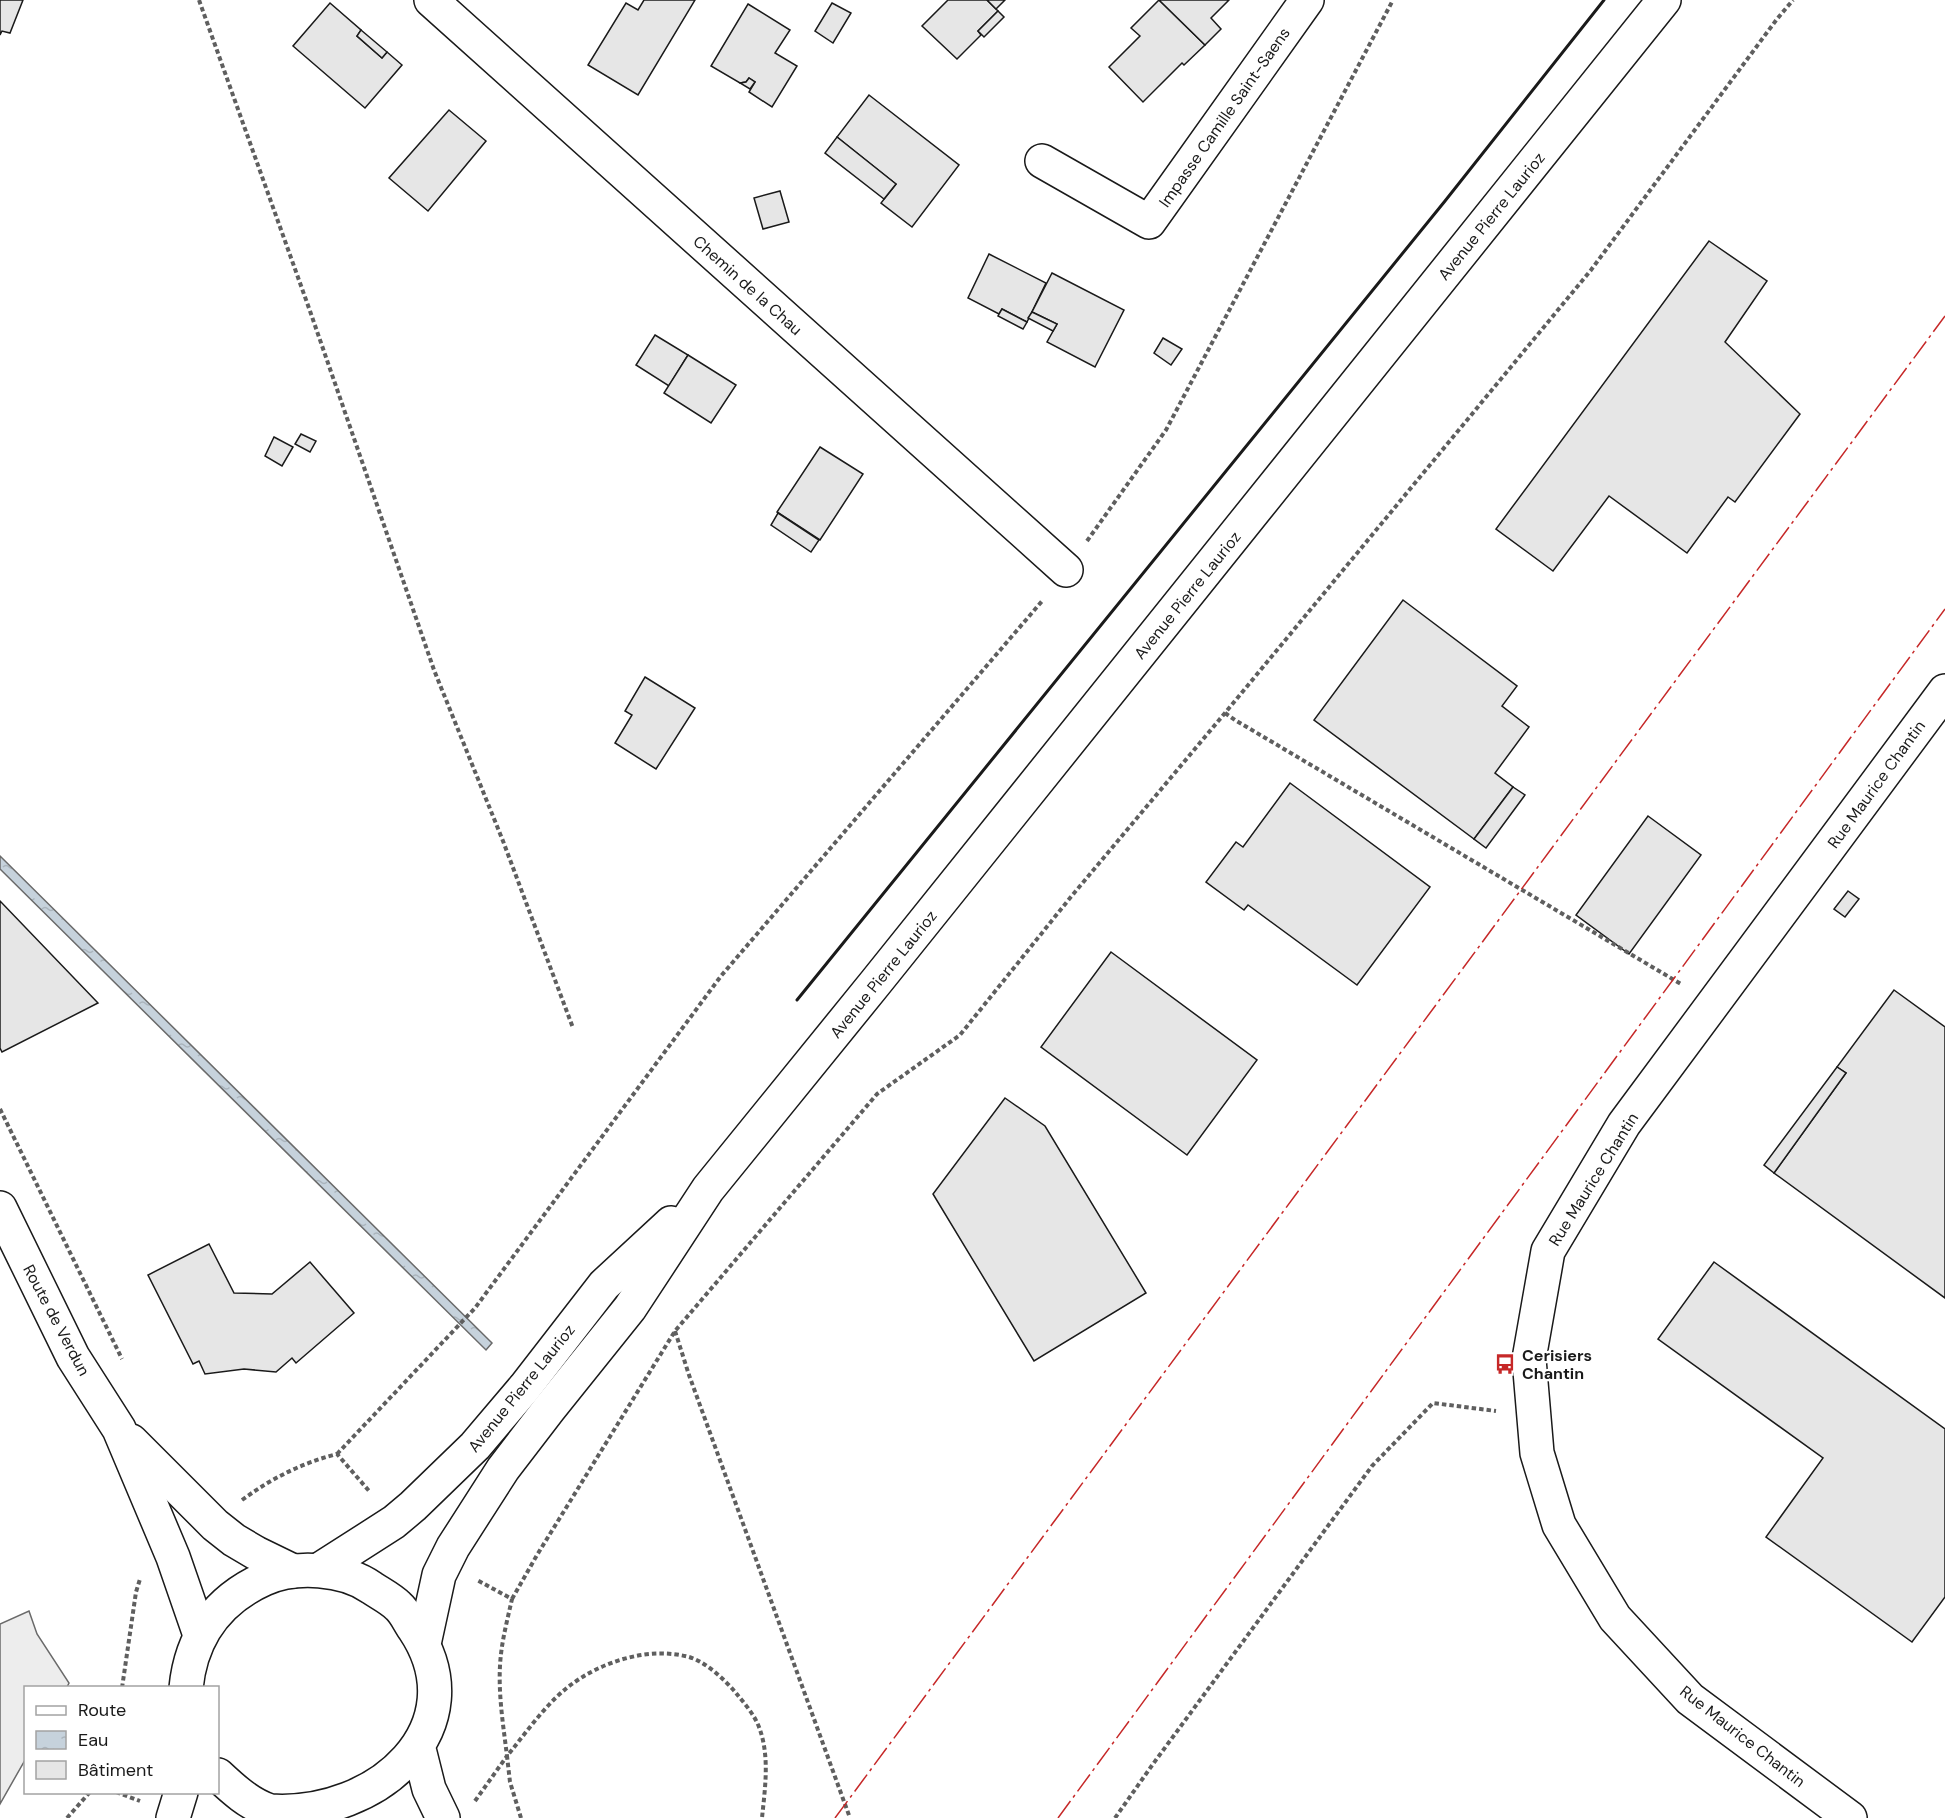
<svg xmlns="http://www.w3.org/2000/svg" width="1945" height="1818" font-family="'DM Sans',sans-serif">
  <defs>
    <pattern id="water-ripples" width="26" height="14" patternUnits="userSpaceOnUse" patternTransform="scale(1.5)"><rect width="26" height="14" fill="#c6d2dc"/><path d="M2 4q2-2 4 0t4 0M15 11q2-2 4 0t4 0" fill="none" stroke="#aab4bc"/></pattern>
  </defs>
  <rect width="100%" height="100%" fill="#fff"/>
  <polygon fill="#ededed" stroke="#6a6a6a" stroke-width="1.5" points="29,1611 37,1634 69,1683 67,1687 26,1688 25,1760 0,1804 0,1624"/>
  <polygon fill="url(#water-ripples)" stroke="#6a6a6a" stroke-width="1.5" points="0,856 492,1343 486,1350 0,869"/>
  <g fill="#e6e6e6" stroke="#1a1a1a" stroke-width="1.5">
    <polygon points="0,0 23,0 10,33 2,31 0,35"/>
    <polygon points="644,0 695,0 638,95 588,65 626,3 638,10"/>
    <polygon points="948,0 987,0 998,11 978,31 981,35 957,59 922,26"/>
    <polygon points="987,0 1005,0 996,9"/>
    <polygon points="1159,0 1205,45 1184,65 1182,63 1143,102 1109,67 1140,36 1131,28"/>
    <polygon points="1159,0 1229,0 1211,18 1221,29 1205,45"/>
    <polygon points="330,3 361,30 357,36 382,58 387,52 402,65 365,108 293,46"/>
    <polygon points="832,3 851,13 833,43 815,31"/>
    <polygon points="748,4 790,30 775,53 797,66 772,107 749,92 755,82 749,78 746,82 740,83 711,66"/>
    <polygon points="998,11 1004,17 984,37 978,31"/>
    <polygon points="361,30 387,52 382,58 357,36"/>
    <polygon points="749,78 755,82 750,89 740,83 746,82"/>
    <polygon points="869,95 959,165 912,227 881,203 896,184 837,137"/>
    <polygon points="449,110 486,141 428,211 389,178"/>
    <polygon points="837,137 896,184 884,199 825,153"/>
    <polygon points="780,191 789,222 763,229 754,198"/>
    <polygon points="1709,241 1767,281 1725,342 1800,414 1735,502 1728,497 1687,553 1609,496 1553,571 1496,529"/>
    <polygon points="989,254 1046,283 1027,322 1002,309 999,314 968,298"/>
    <polygon points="1052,273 1124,310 1095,367 1047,342 1057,324 1032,312"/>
    <polygon points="1002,309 1027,322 1023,329 998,316"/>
    <polygon points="1032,312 1057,324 1053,331 1028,318"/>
    <polygon points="655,335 688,355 669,386 636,365"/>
    <polygon points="1163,338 1182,349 1171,365 1154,353"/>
    <polygon points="688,355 736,385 711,423 664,393"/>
    <polygon points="301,434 316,441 310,452 295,444"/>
    <polygon points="274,437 293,447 282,466 265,456"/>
    <polygon points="820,447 863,474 820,540 777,512"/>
    <polygon points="778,513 819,540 811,552 771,525"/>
    <polygon points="1403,600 1517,686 1502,706 1529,727 1495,773 1513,787 1474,839 1314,720"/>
    <polygon points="645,677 695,708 656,769 615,743 632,715 625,711"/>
    <polygon points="1290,783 1430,887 1357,985 1248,905 1244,910 1206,882 1236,842 1243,847"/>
    <polygon points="1513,787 1525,795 1486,848 1474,839"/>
    <polygon points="1648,816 1701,855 1629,954 1576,915"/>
    <polygon points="1848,891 1859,899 1845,917 1834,909"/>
    <polygon points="0,901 98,1003 2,1052 0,1048"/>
    <polygon points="1111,952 1257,1060 1187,1155 1041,1047"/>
    <polygon points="1894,990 1945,1027 1945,1298 1774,1173 1846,1073 1837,1067"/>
    <polygon points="1837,1067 1846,1073 1774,1173 1764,1165"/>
    <polygon points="1005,1098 1045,1126 1146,1293 1034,1361 933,1194"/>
    <polygon points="209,1244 234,1293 272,1294 310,1262 354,1313 296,1363 292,1358 276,1372 244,1369 205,1374 199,1361 193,1364 148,1275"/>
    <polygon points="1714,1262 1945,1429 1945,1597 1912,1642 1766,1537 1823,1458 1658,1339"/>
  </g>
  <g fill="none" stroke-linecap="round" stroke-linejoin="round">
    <g stroke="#1a1a1a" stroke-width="36">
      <g id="minor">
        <polyline points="431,0 1066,570"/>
        <polyline points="1042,161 1149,222 1307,0"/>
        <polyline points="1850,1818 1690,1699 1615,1618 1559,1525 1537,1453 1529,1359 1548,1251 1624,1124 1945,691"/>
      </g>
    </g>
    <g stroke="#1a1a1a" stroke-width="36">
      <g id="secondary">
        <polyline points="0,1208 73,1357 119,1429 173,1557 200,1635"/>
        <polyline points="131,1441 215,1525 234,1540 256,1553 293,1571"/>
      </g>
    </g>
    <g stroke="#1a1a1a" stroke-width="36">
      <g id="primary">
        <polyline points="319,1570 394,1522 413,1506 475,1446 525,1387 604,1285 671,1223"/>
        <polyline points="424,1644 439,1575 453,1547 503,1469 549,1409 630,1308 708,1189 876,982 1664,0"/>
        <path d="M186,1688C191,1637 217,1600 264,1579C295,1565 344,1568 372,1588C381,1594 391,1599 398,1606C405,1612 409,1622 414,1629C479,1726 379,1818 270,1811C249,1804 233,1789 218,1775"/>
        <polyline points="420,1753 429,1789 443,1818"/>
        <polyline points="173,1818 181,1792"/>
      </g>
    </g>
    <g stroke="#5f5f5f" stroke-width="4" stroke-dasharray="4.5 3" stroke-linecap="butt">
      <polyline points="199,0 310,311 434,670 503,841 573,1028"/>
      <polyline points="1087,541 1166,430 1393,0"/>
      <polyline points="1225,713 1235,720 1681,984"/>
      <polyline points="0,1109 122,1359"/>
      <polyline points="675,1331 689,1375 850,1818"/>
      <polyline points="337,1454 475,1308 721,976 1043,600"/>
      <path d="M242,1500C272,1478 302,1463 337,1454L370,1492"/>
      <polyline points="512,1599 537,1555 675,1331 877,1094 960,1035 1070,898 1225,713 1591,270 1777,19 1793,0"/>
      <polyline points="122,1688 136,1592 140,1579"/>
      <polyline points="116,1792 140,1801"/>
      <path d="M475,1801L507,1756C503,1723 497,1688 501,1654C503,1636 508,1617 512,1599L477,1580"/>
      <polyline points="67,1818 90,1792"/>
      <path d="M521,1818L510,1782L507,1756C526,1733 544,1706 568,1687C600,1662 648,1646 689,1657C706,1662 724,1679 736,1693C744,1703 754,1714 759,1727C770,1756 765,1788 762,1818"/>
      <polyline points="1115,1818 1153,1764 1372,1466 1433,1403 1496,1411"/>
    </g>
    <use href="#minor" stroke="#fff" stroke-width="33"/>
    <use href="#secondary" stroke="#fff" stroke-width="33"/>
    <use href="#primary" stroke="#fff" stroke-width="33"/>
    <polyline stroke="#1a1a1a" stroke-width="3" points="797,1000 1445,201 1604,0"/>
    <g stroke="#c62828" stroke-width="1.5" stroke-dasharray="21 4.5 3 4.5" stroke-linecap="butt">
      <polyline points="835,1818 1945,316"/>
      <polyline points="1058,1818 1945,609"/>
    </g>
  </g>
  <defs>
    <g id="bus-bare" transform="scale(1.62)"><path d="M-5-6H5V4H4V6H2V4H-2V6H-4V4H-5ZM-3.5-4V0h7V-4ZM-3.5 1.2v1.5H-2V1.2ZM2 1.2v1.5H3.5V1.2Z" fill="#c62828" stroke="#fff" stroke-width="2.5" paint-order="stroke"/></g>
  </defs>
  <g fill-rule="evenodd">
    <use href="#bus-bare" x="1505" y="1364"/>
  </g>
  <g text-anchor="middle" stroke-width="4.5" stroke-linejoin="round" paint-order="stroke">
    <g font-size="16" fill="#1a1a1a" stroke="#fff">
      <text transform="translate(1224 117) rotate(-55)" y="6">Impasse Camille Saint-Saens</text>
      <text transform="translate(1491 216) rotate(-51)" y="6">Avenue Pierre Laurioz</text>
      <text transform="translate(748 285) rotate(42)" y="6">Chemin de la Chau</text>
      <text transform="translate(1187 595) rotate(-51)" y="6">Avenue Pierre Laurioz</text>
      <text transform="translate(1876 784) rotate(-54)" y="6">Rue Maurice Chantin</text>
      <text transform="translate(883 974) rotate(-51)" y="6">Avenue Pierre Laurioz</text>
      <text transform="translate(1593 1179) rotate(-58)" y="6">Rue Maurice Chantin</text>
      <text transform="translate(57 1320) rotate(62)" y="6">Route de Verdun</text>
      <text transform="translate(521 1388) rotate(-51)" y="6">Avenue Pierre Laurioz</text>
      <text transform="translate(1743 1736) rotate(38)" y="6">Rue Maurice Chantin</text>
    </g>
    <g font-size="16" font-weight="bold" fill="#1a1a1a" stroke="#fff" text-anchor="start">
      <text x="1522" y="1361">Cerisiers<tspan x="1522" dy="18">Chantin</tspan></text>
    </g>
  </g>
  <rect x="24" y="1686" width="195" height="108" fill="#ffffff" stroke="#a3a3a3" stroke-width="1.5"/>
  <rect x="36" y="1706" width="30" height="9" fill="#ffffff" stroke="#a3a3a3" stroke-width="1.5"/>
  <text x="78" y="1716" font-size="18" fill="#1a1a1a">Route</text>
  <rect x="36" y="1731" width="30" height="18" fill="url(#water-ripples)" stroke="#a3a3a3" stroke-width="1.5"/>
  <text x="78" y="1746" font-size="18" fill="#1a1a1a">Eau</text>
  <rect x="36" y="1761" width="30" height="18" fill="#e6e6e6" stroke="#a3a3a3" stroke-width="1.5"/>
  <text x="78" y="1776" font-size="18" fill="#1a1a1a">Bâtiment</text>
</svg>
